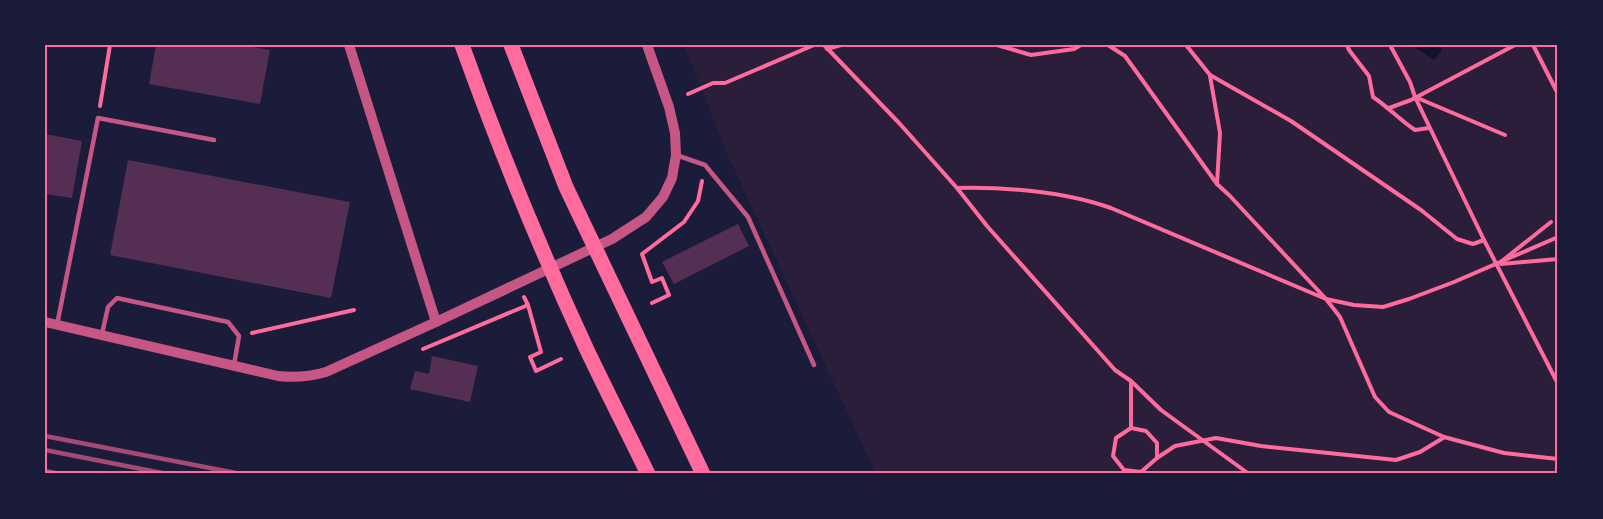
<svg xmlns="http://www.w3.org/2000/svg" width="1603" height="519" font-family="'Work Sans',sans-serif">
  <rect width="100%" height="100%" fill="#1b1b3a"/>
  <polygon fill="#2a1e3b" points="684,45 1558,45 1558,244 1548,250 1558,274 1558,474 876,474 729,158"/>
  <polygon fill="#12122b" points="1414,45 1439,45 1442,51 1434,60 1417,49"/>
  <g fill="#542f53">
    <polygon points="156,45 242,45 270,50 260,104 149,84"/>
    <polygon points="45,134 82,141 72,198 45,194"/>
    <polygon points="128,160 350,202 331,298 110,255"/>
    <polygon points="738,224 749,246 674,284 662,262"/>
    <polygon points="432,356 478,366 470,402 410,389 415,371 429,374"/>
  </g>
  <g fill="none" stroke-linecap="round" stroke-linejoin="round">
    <g stroke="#ff6b9d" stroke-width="4">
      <polyline points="824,45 900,124 957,188 987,226 1115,370 1131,381 1161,410 1249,474"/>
      <polyline points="997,45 1031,55 1074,49 1081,45"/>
      <polyline points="1108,45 1125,56 1217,184 1230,196 1326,299 1340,317 1375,397 1389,412 1444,437 1504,453 1558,459"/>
      <polyline points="1186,45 1210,75 1291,121 1421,210 1457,239 1473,244 1484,240"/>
      <path d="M1347,45L1349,50L1369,76L1373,97C1388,107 1400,120 1415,130L1429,128"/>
      <polyline points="1390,45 1410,82 1415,97 1484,240 1558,384"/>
      <polyline points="1533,45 1558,94"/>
      <polyline points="827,49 841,45"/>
      <polyline points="1210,76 1220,133 1217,184"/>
      <polyline points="688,94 713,83 725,83 814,45"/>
      <polyline points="1415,97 1505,135"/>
      <polyline points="100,106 110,45"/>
      <polyline points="1389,108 1411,100 1515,45"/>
      <path d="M957,188C1008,187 1062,191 1111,208L1326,299L1354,305L1383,307L1409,299L1454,282L1558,237"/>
      <polyline points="1502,261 1551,222"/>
      <polyline points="1501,264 1558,259"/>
      <polyline points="524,297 528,305 541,352 530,357 536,371 561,359"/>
      <polyline points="652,303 669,295 662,278 652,282 642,254 684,222 698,201 702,181"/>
      <polyline points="252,333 354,310"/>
      <polyline points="423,349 528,305"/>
      <polyline points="1131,382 1131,428"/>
      <polygon points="1131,428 1146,431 1157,443 1157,458 1141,472 1124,470 1113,456 1116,438"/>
      <polyline points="1157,458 1175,446 1216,438 1261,446 1396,460 1420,452 1443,438"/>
    </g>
    <g stroke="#c65784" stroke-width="4.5">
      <polyline points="676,155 705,165 748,217 814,365"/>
      <polyline points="57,325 98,118 214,140"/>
      <polyline points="102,334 108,307 117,298 228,322 239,336 234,365"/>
    </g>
    <g stroke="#c65784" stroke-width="10">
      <polyline points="349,45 436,322"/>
      <path d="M45,322L278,376C295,378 309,377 326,372L436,322L612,239L646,217L663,197L672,178L676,155L675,133L669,107L647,45"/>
    </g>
    <g stroke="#ff6b9d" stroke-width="15">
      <path d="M462,45C499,148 541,251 587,350C607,392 628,433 648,474"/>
      <polyline points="511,45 566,187 703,474"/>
    </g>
    <g stroke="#a44b75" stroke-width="4.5">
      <polyline points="45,436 241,474"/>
      <polyline points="45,450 167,474"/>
      <polyline points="45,471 60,474"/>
    </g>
  </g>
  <rect width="1603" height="519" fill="none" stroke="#1b1b3a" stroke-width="93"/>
  <rect x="46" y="46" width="1510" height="426" fill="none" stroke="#ff6b9d" stroke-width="2"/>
</svg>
